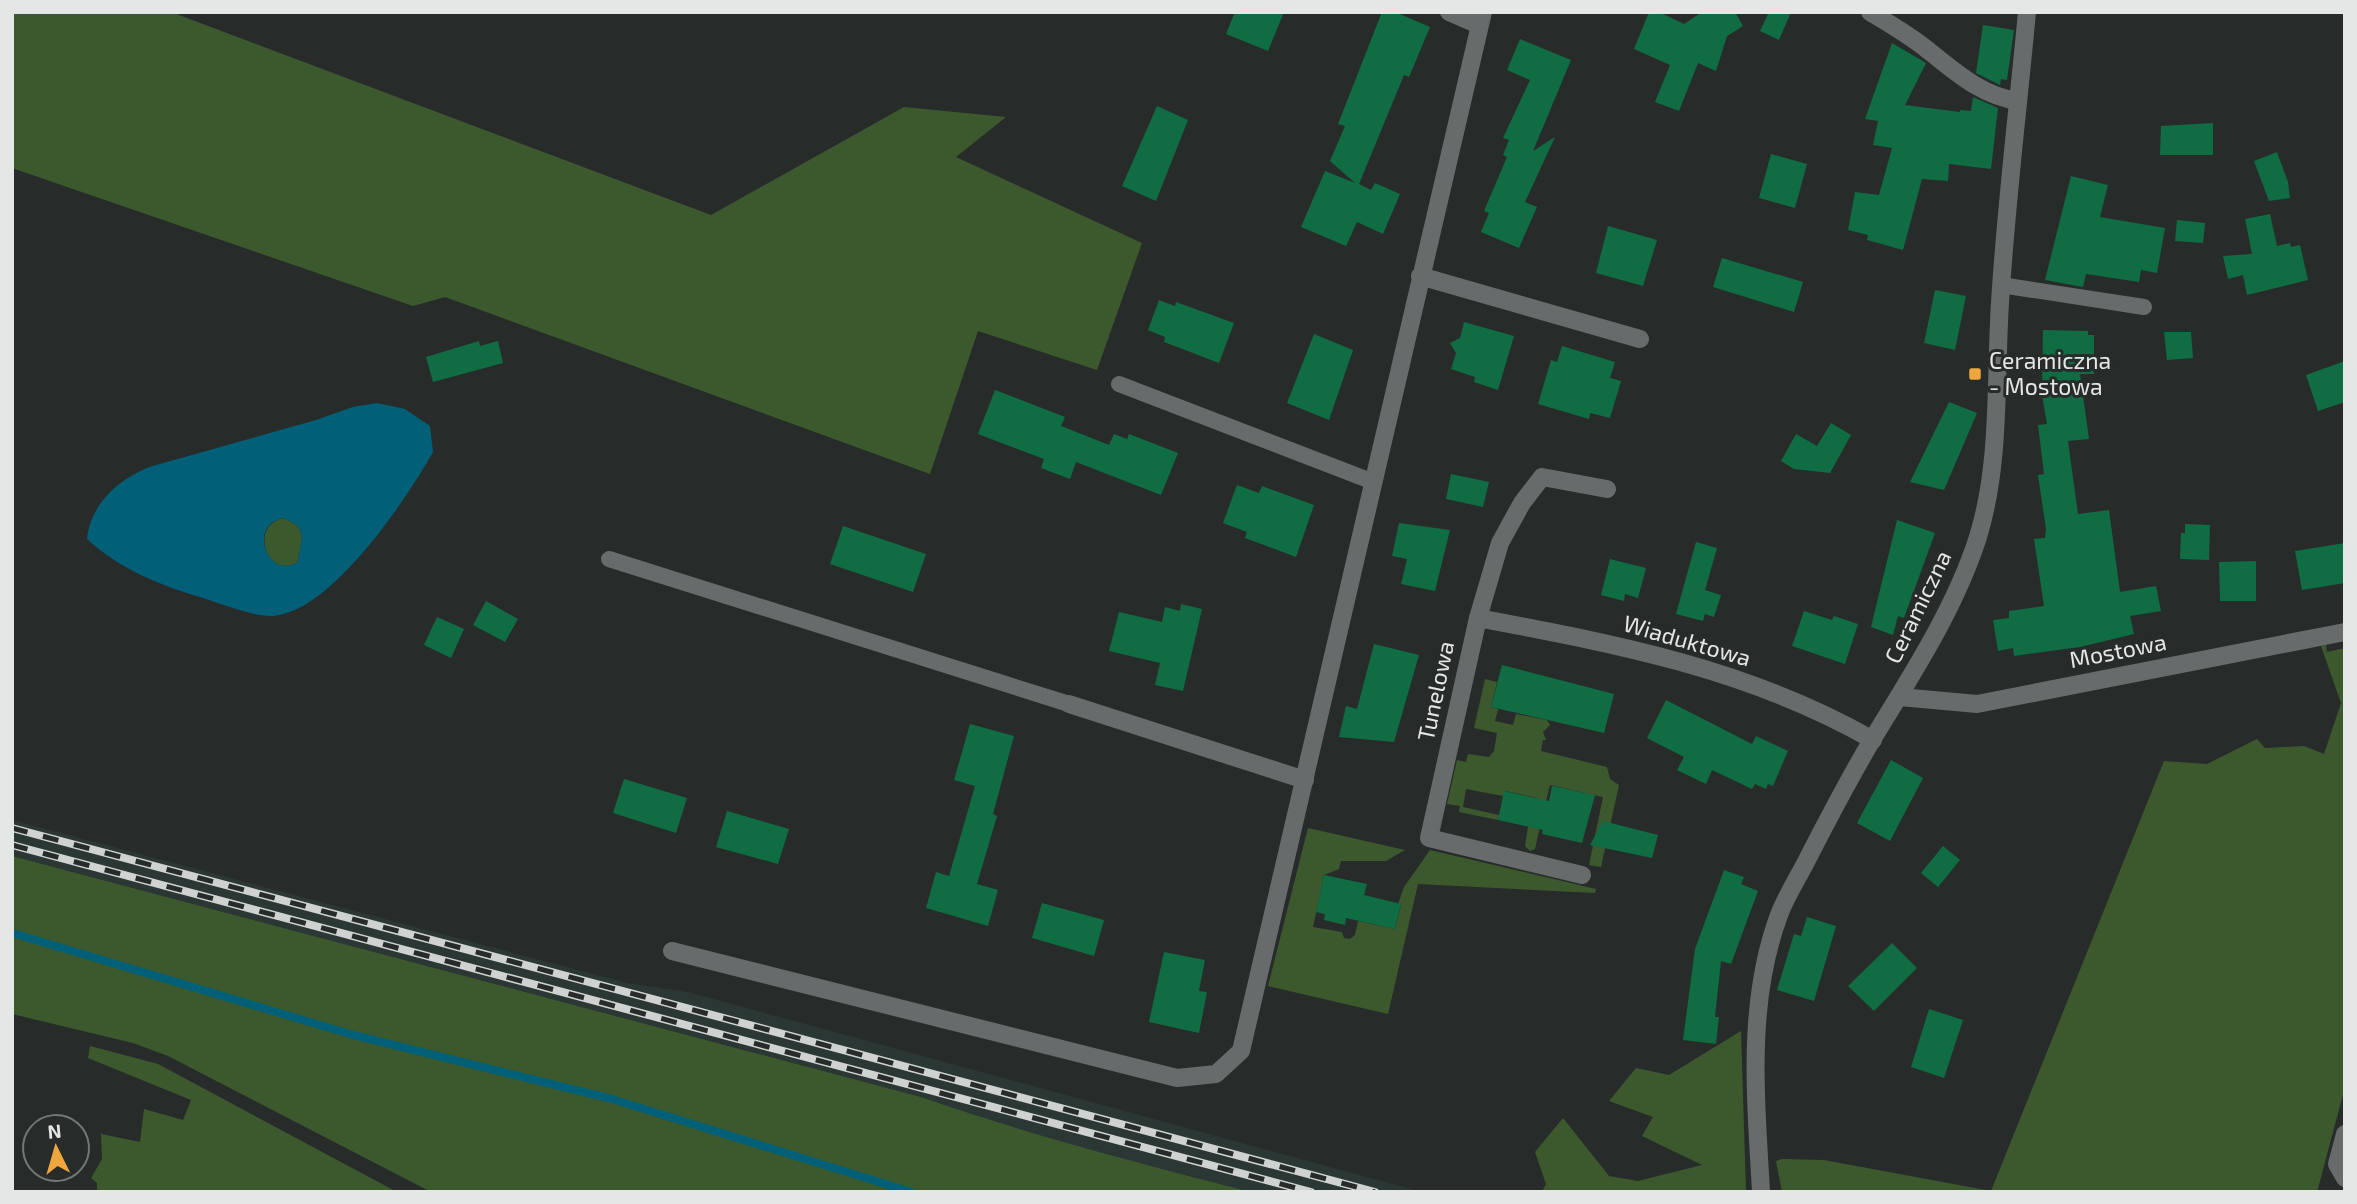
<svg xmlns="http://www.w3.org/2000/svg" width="2357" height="1204" font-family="'Exo 2',sans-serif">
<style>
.built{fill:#2a3734}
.green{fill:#3c592e}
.water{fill:#016077;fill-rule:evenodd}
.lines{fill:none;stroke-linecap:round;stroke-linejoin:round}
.stream{stroke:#016077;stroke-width:8}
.building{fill:#106c43}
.service{stroke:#686b6b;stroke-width:16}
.minor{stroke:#686b6b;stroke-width:18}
.tertiary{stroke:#686b6b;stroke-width:18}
.rail-casing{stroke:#cfd2d1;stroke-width:8}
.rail{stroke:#272c2b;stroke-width:5;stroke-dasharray:16;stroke-linecap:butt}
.poi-dot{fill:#efa73d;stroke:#272c2b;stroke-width:2.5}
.labels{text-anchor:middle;stroke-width:6;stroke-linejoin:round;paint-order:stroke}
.poi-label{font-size:23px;fill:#e4e7e6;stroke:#272c2b;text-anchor:start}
.street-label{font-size:23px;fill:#e4e7e6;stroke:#272c2b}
</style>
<rect width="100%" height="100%" fill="#272c2b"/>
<polygon class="built" points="12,820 627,983 688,992 1422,1192 1250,1192 1180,1176 993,1123 921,1097 12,856"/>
<g class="green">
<polygon points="12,12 171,12 711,215 904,107 1006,117 956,157 1142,243 1097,370 978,331 930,474 445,297 413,306 12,168"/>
<path d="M284 518 298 526 302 536 298 562C267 581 248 524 284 518Z"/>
<polygon points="2326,645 2327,652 2345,648 2345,1087 2317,1192 1782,1192 1776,1161 1782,1159 1824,1160 1991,1191 2164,761 2207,764 2257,739 2265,748 2304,746 2324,754 2341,703 2321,646"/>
<polygon points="1485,679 1497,682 1491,707 1498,709 1495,721 1513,725 1516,714 1547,720 1550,725 1543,732 1546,740 1543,740 1541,751 1607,767 1610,779 1619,785 1601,867 1589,865 1603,797 1550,785 1545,805 1537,798 1505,791 1503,796 1466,789 1463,807 1499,815 1498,820 1459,812 1460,806 1447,804 1457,760 1466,762 1468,754 1489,757 1494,751 1497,733 1474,728"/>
<polygon points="1544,808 1535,849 1530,851 1525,846 1528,827"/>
<polygon points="1308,828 1405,850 1386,861 1341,861 1339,869 1324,875 1313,927 1342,932 1344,938 1350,939 1355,935 1358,921 1395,929 1401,905 1398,904 1404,887 1430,850 1596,889 1595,893 1418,884 1388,1014 1268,986"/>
<path d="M12 856 921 1097C1029 1135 1139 1163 1250 1192H431L168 1056 133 1043 12 1014Z"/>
<polygon points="1741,1031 1746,1192 1542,1192 1546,1184 1535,1152 1563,1118 1609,1176 1638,1181 1702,1165 1642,1136 1653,1117 1609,1101 1636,1068 1669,1075"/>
<polygon points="90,1046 158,1064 397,1192 97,1192 97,1183 91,1178 102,1159 101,1134 140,1142 144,1109 183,1120 191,1100 88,1058"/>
</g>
<path class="water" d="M377 403 405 409 430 426 433 452C406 500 331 612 273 616 254 617 219 603 200 597 159 585 118 568 87 539 91 503 118 480 149 467L316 420 353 407ZM284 518 298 526 302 536 298 562C267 581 247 523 284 518Z"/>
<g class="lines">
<polyline class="stream" points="12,933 353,1035 612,1099 911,1192"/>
</g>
<g class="building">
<polygon points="1235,12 1284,12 1268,51 1226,34"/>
<polygon points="1382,12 1395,12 1430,27 1409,77 1404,75 1359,184 1371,190 1375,183 1400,194 1383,234 1357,222 1346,246 1301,227 1325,171 1355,183 1330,161 1345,126 1338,124"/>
<polygon points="1649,12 1659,12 1684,24 1702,12 1735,12 1743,26 1727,36 1716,71 1698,63 1679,111 1655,102 1670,65 1634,49"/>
<polygon points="1769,12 1791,12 1779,40 1760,31"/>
<polygon points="1983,25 2014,30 2007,80 2001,79 2000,85 1976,73"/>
<polygon points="1520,39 1571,60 1533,151 1555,137 1525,202 1537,207 1519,248 1481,232 1489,213 1484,211 1507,157 1503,155 1509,140 1503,138 1530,80 1507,70"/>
<polygon points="1892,43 1926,63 1905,105 1960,112 1960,110 1971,111 1973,97 1998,108 1991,169 1949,164 1948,181 1922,179 1903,250 1867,240 1868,235 1848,230 1855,192 1879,195 1892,148 1873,145 1878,121 1865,119"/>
<polygon points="1157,106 1188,120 1156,201 1122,186"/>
<polygon points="2213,123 2213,155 2160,155 2161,126"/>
<polygon points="2277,152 2288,182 2290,198 2269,201 2254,161"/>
<polygon points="1771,154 1807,164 1795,208 1759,198"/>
<polygon points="2071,176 2108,185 2100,217 2165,228 2157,273 2141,270 2139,282 2086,274 2083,287 2045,280"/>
<polygon points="2270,214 2277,246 2290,243 2291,247 2300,245 2308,280 2247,295 2243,275 2228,279 2223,256 2252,254 2245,219"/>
<polygon points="2177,220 2205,223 2203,243 2175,241"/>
<polygon points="1608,226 1657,240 1643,286 1596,273"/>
<polygon points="1722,258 1803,282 1794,312 1713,287"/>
<polygon points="1935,290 1966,296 1955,350 1924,343"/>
<polygon points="1159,300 1175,306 1176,302 1234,323 1219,363 1164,342 1165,337 1148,330"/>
<polygon points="1464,322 1514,336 1498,390 1474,382 1475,377 1451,369 1456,353 1450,343 1460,338"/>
<polygon points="2043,330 2088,331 2088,335 2094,335 2094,374 2080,374 2089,439 2068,441 2078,514 2109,510 2120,592 2156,586 2161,611 2130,616 2134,634 2080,647 2014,656 2013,648 1998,651 1993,620 2009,618 2009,611 2044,606 2034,539 2045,538 2046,529 2038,475 2044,474 2038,425 2047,424 2042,395"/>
<polygon points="2164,332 2191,332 2193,358 2167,360"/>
<polygon points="1314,334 1353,350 1329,420 1287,403"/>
<polygon points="479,341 480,346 498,341 503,363 433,382 426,357"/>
<polygon points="1562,346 1615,362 1610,378 1621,381 1610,418 1590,413 1589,419 1538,404 1551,360 1557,362"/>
<polygon points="2345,361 2345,402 2318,411 2306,375"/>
<polygon points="995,390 1065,417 1061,426 1109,445 1114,434 1127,439 1129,434 1178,453 1161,495 1076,462 1070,479 1041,468 1044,459 978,434"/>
<polygon points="1949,402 1977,413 1944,490 1910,482"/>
<polygon points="1831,423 1851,435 1830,473 1794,469 1781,461 1796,434 1817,446"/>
<polygon points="1451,474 1489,482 1483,507 1446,499"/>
<polygon points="1237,485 1259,493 1262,486 1314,505 1296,557 1245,538 1247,532 1223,523"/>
<polygon points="1897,520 1935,533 1904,618 1898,616 1893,635 1871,627"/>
<polygon points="1399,523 1450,530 1435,591 1401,584 1407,559 1392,556"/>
<polygon points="2185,524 2210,525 2209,560 2180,559 2181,533 2185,533"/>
<polygon points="843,526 926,554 913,592 830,564"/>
<polygon points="1696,542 1717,548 1705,590 1721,595 1714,617 1705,614 1703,621 1676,614"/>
<polygon points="2345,543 2345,583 2302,590 2295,551"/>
<polygon points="1610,559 1646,568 1638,598 1625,594 1624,601 1601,595"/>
<polygon points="2256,561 2256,601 2220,601 2219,562"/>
<polygon points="486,601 518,619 505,642 473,625"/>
<polygon points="1181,604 1202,609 1183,691 1155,685 1160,663 1109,651 1119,612 1162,622 1165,607 1180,611"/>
<polygon points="1804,611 1832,620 1834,616 1858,624 1845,664 1792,646"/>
<polygon points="437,617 464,629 451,658 424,645"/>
<polygon points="1374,644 1419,655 1394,742 1339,737 1346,706 1357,709"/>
<polygon points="1502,665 1614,694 1604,733 1491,707"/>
<polygon points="1666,700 1752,744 1756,736 1788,751 1773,786 1768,784 1766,789 1755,784 1752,789 1712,770 1706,784 1677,770 1684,757 1647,738"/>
<polygon points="970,724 1014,736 993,814 997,816 977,884 998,890 988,926 926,908 936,872 949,876 975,786 954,780"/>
<polygon points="1891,760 1923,778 1890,841 1857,823"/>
<polygon points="624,779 687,798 676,833 613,813"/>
<polygon points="1552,786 1595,795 1582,843 1542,834 1543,830 1498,820 1504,791 1549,801"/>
<polygon points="727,811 789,829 778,864 716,847"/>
<polygon points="1603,821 1658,835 1652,858 1590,845"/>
<polygon points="1943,846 1960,860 1938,887 1921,873"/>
<polygon points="1724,870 1744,877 1741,884 1758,891 1731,964 1721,961 1715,1017 1719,1017 1716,1044 1683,1040 1695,949"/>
<polygon points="1324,875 1367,884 1364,895 1401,904 1395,929 1346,918 1345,925 1324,920 1325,914 1316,912"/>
<polygon points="1042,903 1104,920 1094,956 1032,938"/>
<polygon points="1807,917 1836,926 1814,1001 1777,990 1794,934 1801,936"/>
<polygon points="1892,943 1917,968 1874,1011 1848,986"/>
<polygon points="1164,952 1205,960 1199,991 1207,992 1199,1033 1149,1022"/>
<polygon points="1929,1009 1963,1020 1944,1078 1911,1067"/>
</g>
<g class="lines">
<g class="service">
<polyline points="2001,285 2144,307"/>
<polyline points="1119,384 1371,481"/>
<polyline points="609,559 1069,704"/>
</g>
<g class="minor">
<polyline points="1449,12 1479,25"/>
<path d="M1870 12C1890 24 1911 36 1929 51 1957 73 1982 96 2018 101"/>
<polyline points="1420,276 1640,339"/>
<path d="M1478 618C1616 644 1749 669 1873 740"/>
<polyline points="1069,704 1305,780"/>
<polyline points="1582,875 1429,838 1478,618 1500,543 1522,503 1542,477 1607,489"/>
<polyline points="672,951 1177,1078 1216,1074 1241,1051 1483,12"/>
<polyline points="2345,1134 2337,1164 2345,1178"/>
</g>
<g class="tertiary">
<polyline points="1900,697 1977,704 2345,632"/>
<path d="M1761 1192C1756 1099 1746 1004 1779 915 1786 896 1798 878 1807 860 1828 819 1849 779 1872 740 1911 676 1955 609 1978 537 2001 462 1995 380 2000 303 2006 205 2018 109 2027 12"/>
</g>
<g class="rail-casing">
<g id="rail">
<polyline points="12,828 1375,1192"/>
<polyline points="12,845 1311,1192"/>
</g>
</g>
<use href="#rail" class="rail"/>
</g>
<rect class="poi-dot" x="1968" y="367" width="14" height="14" rx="3.5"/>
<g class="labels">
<g class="poi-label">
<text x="1989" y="369">Ceramiczna<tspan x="1989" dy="26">- Mostowa</tspan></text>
</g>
<g class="street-label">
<text transform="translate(1918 607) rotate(-64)" y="8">Ceramiczna</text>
<text transform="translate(1687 641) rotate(16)" y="8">Wiaduktowa</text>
<text transform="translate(2118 651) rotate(-11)" y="8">Mostowa</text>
<text transform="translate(1436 691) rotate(-78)" y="8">Tunelowa</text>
</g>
</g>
<rect width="2357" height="1204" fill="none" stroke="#e4e7e6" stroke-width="28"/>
<g transform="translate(56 1148) rotate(355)"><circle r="33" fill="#272c2b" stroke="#737776" stroke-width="2"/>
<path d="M0-5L12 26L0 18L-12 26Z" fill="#efa73d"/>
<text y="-10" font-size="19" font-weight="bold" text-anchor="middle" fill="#e4e7e6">N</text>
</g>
</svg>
